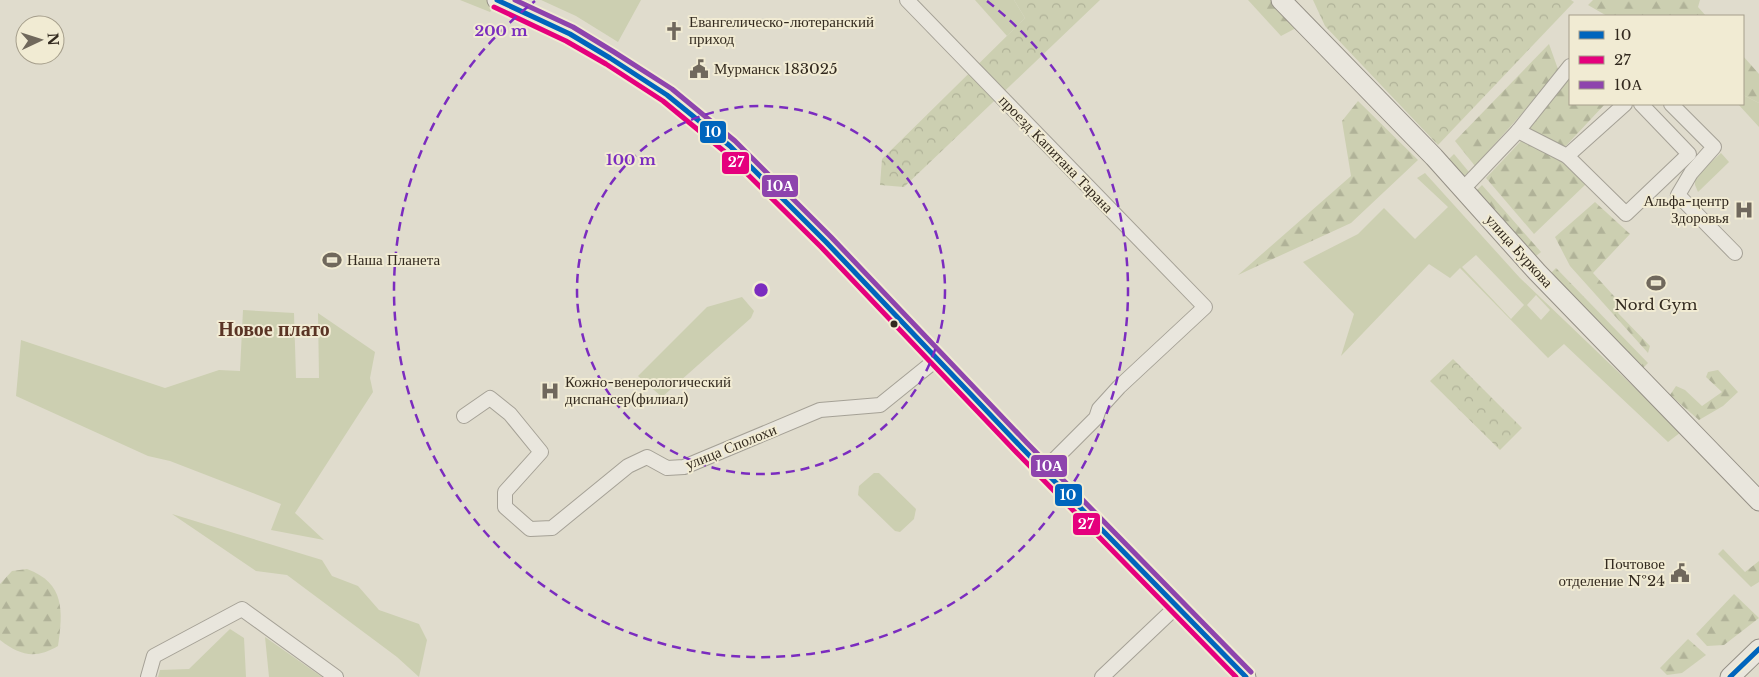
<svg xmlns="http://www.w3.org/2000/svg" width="1759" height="677" font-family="'Libre Baskerville',serif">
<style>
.green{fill:#cccfb1;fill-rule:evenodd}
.forest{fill:url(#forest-firs)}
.park{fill:url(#park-crowns)}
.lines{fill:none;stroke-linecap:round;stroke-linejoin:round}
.street-casing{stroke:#a5a196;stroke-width:16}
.secondary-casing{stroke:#959086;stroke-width:21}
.street{stroke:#e9e6dd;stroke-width:14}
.secondary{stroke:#e9e6dd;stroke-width:19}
.bus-1-casing{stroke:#f1ebd3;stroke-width:9}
.bus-2-casing{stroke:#f1ebd3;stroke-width:9}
.bus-3-casing{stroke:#f1ebd3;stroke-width:9}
.bus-1{stroke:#0065bd;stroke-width:5}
.bus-2{stroke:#e5007d;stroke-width:5}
.bus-3{stroke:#8e44ad;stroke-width:5}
.ring{fill:none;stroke:#7b2cbf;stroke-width:2.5;stroke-dasharray:9 6}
.bus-dot{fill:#332a1f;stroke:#f1ebd3;stroke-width:2}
.labels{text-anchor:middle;stroke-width:4;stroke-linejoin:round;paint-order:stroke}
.poi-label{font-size:15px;fill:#332a1f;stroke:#f1ebd3;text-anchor:start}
.street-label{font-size:15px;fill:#332a1f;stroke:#f1ebd3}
.district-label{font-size:20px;font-weight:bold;fill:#5a3424;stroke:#f1ebd3}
.centre{fill:#7b2cbf;stroke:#f1ebd3;stroke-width:2.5}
.ring-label{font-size:15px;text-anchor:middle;font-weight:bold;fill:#7b2cbf;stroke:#f1ebd3;stroke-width:4;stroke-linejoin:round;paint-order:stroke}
.line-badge{stroke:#f1ebd3;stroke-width:2}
.badge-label{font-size:14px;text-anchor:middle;font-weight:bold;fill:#fff}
</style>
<defs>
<pattern id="forest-firs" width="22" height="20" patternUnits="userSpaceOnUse" patternTransform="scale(1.25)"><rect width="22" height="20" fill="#cccfb1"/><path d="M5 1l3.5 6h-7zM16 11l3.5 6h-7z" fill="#b0b298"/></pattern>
<pattern id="park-crowns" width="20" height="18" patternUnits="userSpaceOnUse" patternTransform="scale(1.25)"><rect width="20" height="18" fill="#cccfb1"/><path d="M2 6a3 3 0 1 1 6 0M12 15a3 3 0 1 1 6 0" fill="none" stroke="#b0b298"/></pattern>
</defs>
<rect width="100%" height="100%" fill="#e0dccd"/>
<g class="green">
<polygon points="460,0 490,0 498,3 490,12"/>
<polygon points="541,0 641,0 618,42 576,16"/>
<polygon points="975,0 1014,0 1025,18 1007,36"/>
<polygon points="1743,95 1759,103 1759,127 1738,104 1743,104"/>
<polygon points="1721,153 1729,162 1698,192 1695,185 1695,177"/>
<path d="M1425 173 1520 278 1681 432 1668 442 1564 344 1548 358 1460 268 1450 278 1429 264 1341 356 1354 314 1303 262 1358 234 1384 208 1415 239 1448 207 1417 178ZM1476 255 1524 305 1511 319 1462 267ZM1536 295 1550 310 1541 320 1527 305Z"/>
<polygon points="742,297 754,311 751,318 662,397 638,376 707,307"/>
<polygon points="243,310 294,313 296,378 319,378 318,313 375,352 370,378 373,392 295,513 324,540 271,530 281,504 170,461 148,456 16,396 21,340 165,388 219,370 240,371"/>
<polygon points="874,473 879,473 916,509 914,519 900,532 895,531 858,495 859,486"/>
<polygon points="172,514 322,560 332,576 358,586 379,610 419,624 427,640 419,677 397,657 287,575 256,571"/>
<polygon points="230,629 244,638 246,677 158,677 160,670 189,669"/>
<polygon points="265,637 322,677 269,677"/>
</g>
<g class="forest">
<polygon points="1248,0 1272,0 1298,27 1281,36"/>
<polygon points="1593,0 1700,0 1698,7 1706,16 1607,16 1588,5"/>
<polygon points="1549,44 1559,72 1475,166 1455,141"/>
<polygon points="1743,56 1759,74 1759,103 1743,95"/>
<polygon points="1570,77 1570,104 1605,104 1562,150 1528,129"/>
<polygon points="1358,101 1418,160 1351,223 1238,275 1351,176 1342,121"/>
<polygon points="1521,141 1553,152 1586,184 1534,234 1486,178"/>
<polygon points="1454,154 1469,172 1464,176 1449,159"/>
<polygon points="1482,185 1541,252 1536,256 1477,190"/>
<polygon points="1595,202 1630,234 1593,273 1622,305 1618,313 1650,346 1648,353 1570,266 1555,237"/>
<polygon points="1556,268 1648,363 1643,368 1551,273"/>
<polygon points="1718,370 1738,392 1723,406 1699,420 1670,395 1676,386 1685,390 1702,406 1722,392 1706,377 1708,372"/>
<polygon points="1723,549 1745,572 1759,561 1759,582 1751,587 1718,554"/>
<path d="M27 569C65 583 63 611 58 646 36 659 20 656 0 640V584L12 571Z"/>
<polygon points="1734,594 1759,618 1724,645 1707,646 1696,634"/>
<polygon points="1688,639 1706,655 1682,673 1667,675 1660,668"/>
</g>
<g class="park">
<polygon points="1014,0 1100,0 904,187 880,185 882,159 1025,18"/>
<polygon points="1313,0 1571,0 1574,2 1438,145 1325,26"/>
<polygon points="1453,359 1522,428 1500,450 1430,381"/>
</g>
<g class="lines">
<g class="street-casing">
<g id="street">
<polyline points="907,0 1205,307 1119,387 1099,409 1096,418 1044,470"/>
<polyline points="1671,104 1714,147 1691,173 1678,195 1735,253"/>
<polyline points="1518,131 1567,156 1626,214 1689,154 1641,104"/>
<polyline points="1567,156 1625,104"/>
<polyline points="1463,189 1518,131 1570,66"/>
<polyline points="464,416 490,398 510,414 541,452 505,492 505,507 530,529 552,528 628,466 647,457 667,468 684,467 820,410 880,405 937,359"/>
<polyline points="148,677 154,656 242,609 336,677"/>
<polyline points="1102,677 1177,606"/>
</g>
</g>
<g class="secondary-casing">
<g id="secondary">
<polyline points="497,0 570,34 610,58 667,95 730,146 826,242 1022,448 1246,677"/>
<polyline points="1281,0 1434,157 1537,272 1759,501"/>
<polyline points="1730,677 1759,649"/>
</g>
</g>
<use href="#street" class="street"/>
<use href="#secondary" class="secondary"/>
<g class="bus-1-casing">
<g id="bus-1">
<polyline points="497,0 570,34 610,58 667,95 730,146 826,242 1022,448 1246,677"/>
<polyline points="1730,677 1759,649"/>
</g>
</g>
<g class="bus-2-casing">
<polyline id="bus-2" points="494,7 566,41 606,64 663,101 725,152 821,247 1017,453 1236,677"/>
</g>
<g class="bus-3-casing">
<polyline id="bus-3" points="515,0 573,27 614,52 672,89 735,141 831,237 1027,443 1251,672"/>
</g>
<use href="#bus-1" class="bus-1"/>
<use href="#bus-2" class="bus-2"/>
<use href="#bus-3" class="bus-3"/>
</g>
<g class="ring">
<circle cx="761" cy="290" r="184"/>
<path d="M987 1A367 367 0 1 1 535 1"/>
</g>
<defs>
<g id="church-bare" transform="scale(1.5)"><path d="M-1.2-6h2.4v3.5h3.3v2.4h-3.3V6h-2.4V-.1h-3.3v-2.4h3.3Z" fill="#70685c" stroke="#f1ebd3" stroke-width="2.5" paint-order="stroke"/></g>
<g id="civic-bare" transform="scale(1.5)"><path d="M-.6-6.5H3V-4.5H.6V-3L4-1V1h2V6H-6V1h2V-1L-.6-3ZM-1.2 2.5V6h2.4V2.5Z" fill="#70685c" stroke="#f1ebd3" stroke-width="2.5" paint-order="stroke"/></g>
<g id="hospital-bare" transform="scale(1.5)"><path d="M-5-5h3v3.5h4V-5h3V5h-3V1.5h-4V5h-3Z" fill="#70685c" stroke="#f1ebd3" stroke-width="2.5" paint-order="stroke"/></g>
<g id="stadium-bare" transform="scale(1.5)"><path d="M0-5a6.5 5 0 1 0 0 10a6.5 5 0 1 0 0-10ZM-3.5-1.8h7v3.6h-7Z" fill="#70685c" stroke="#f1ebd3" stroke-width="2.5" paint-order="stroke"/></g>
</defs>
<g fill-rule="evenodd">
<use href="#church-bare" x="674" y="31"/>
<use href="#civic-bare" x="699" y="69"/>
<use href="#hospital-bare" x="1744" y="210"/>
<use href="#stadium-bare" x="332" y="260"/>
<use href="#stadium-bare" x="1656" y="283"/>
<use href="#hospital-bare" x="550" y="391"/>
<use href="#civic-bare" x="1680" y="573"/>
</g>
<circle class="bus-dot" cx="894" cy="324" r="4.5"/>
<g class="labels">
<g class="poi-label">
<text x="689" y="27">Евангелическо-лютеранский<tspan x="689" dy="17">приход</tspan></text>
<text x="714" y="74">Мурманск 183025</text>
<text x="1729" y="206" text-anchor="end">Альфа-центр<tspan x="1729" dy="17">Здоровья</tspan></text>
<text x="347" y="265">Наша Планета</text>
<text x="1656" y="310" text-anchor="middle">Nord Gym</text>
<text x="565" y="387">Кожно-венерологический<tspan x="565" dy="17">диспансер(филиал)</tspan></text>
<text x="1665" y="569" text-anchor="end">Почтовое<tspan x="1665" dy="17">отделение №24</tspan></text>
</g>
<g class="street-label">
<text transform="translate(1056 154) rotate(46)" y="5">проезд Капитана Тарана</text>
<text transform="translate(1519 251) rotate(48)" y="5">улица Буркова</text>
<text transform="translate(731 447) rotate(-22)" y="5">улица Сполохи</text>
</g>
<g class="district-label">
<text x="274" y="336">Новое плато</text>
</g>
</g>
<circle cx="761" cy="290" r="8" class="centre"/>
<g class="ring-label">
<text x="501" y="36">200 m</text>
<text x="631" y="165">100 m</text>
</g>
<g class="line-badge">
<rect x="699" y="120" width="28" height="24" rx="5" fill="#0065bd"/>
<rect x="721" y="151" width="29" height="24" rx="5" fill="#e5007d"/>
<rect x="761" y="174" width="38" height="24" rx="5" fill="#8e44ad"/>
<rect x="1030" y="454" width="38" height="24" rx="5" fill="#8e44ad"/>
<rect x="1054" y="483" width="29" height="24" rx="5" fill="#0065bd"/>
<rect x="1072" y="512" width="29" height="24" rx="5" fill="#e5007d"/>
</g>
<g class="badge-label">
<text x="713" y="137">10</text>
<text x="736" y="167">27</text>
<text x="780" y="191">10А</text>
<text x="1049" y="471">10А</text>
<text x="1068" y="500">10</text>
<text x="1086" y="529">27</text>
</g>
<rect x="1569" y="15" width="175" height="90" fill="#f1ebd3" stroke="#a59e8b"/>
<rect x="1579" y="31" width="25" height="8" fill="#0065bd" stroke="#a59e8b"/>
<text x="1614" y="40" font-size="15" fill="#332a1f">10</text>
<rect x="1579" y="56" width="25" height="8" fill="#e5007d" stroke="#a59e8b"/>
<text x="1614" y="65" font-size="15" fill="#332a1f">27</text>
<rect x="1579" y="81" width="25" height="8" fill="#8e44ad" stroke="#a59e8b"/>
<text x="1614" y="90" font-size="15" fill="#332a1f">10А</text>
<g transform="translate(40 40) rotate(86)"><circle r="24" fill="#f1ebd3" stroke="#a59e8b"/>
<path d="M0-4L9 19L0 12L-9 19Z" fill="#70685c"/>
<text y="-8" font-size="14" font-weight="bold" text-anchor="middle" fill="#332a1f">N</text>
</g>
</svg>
